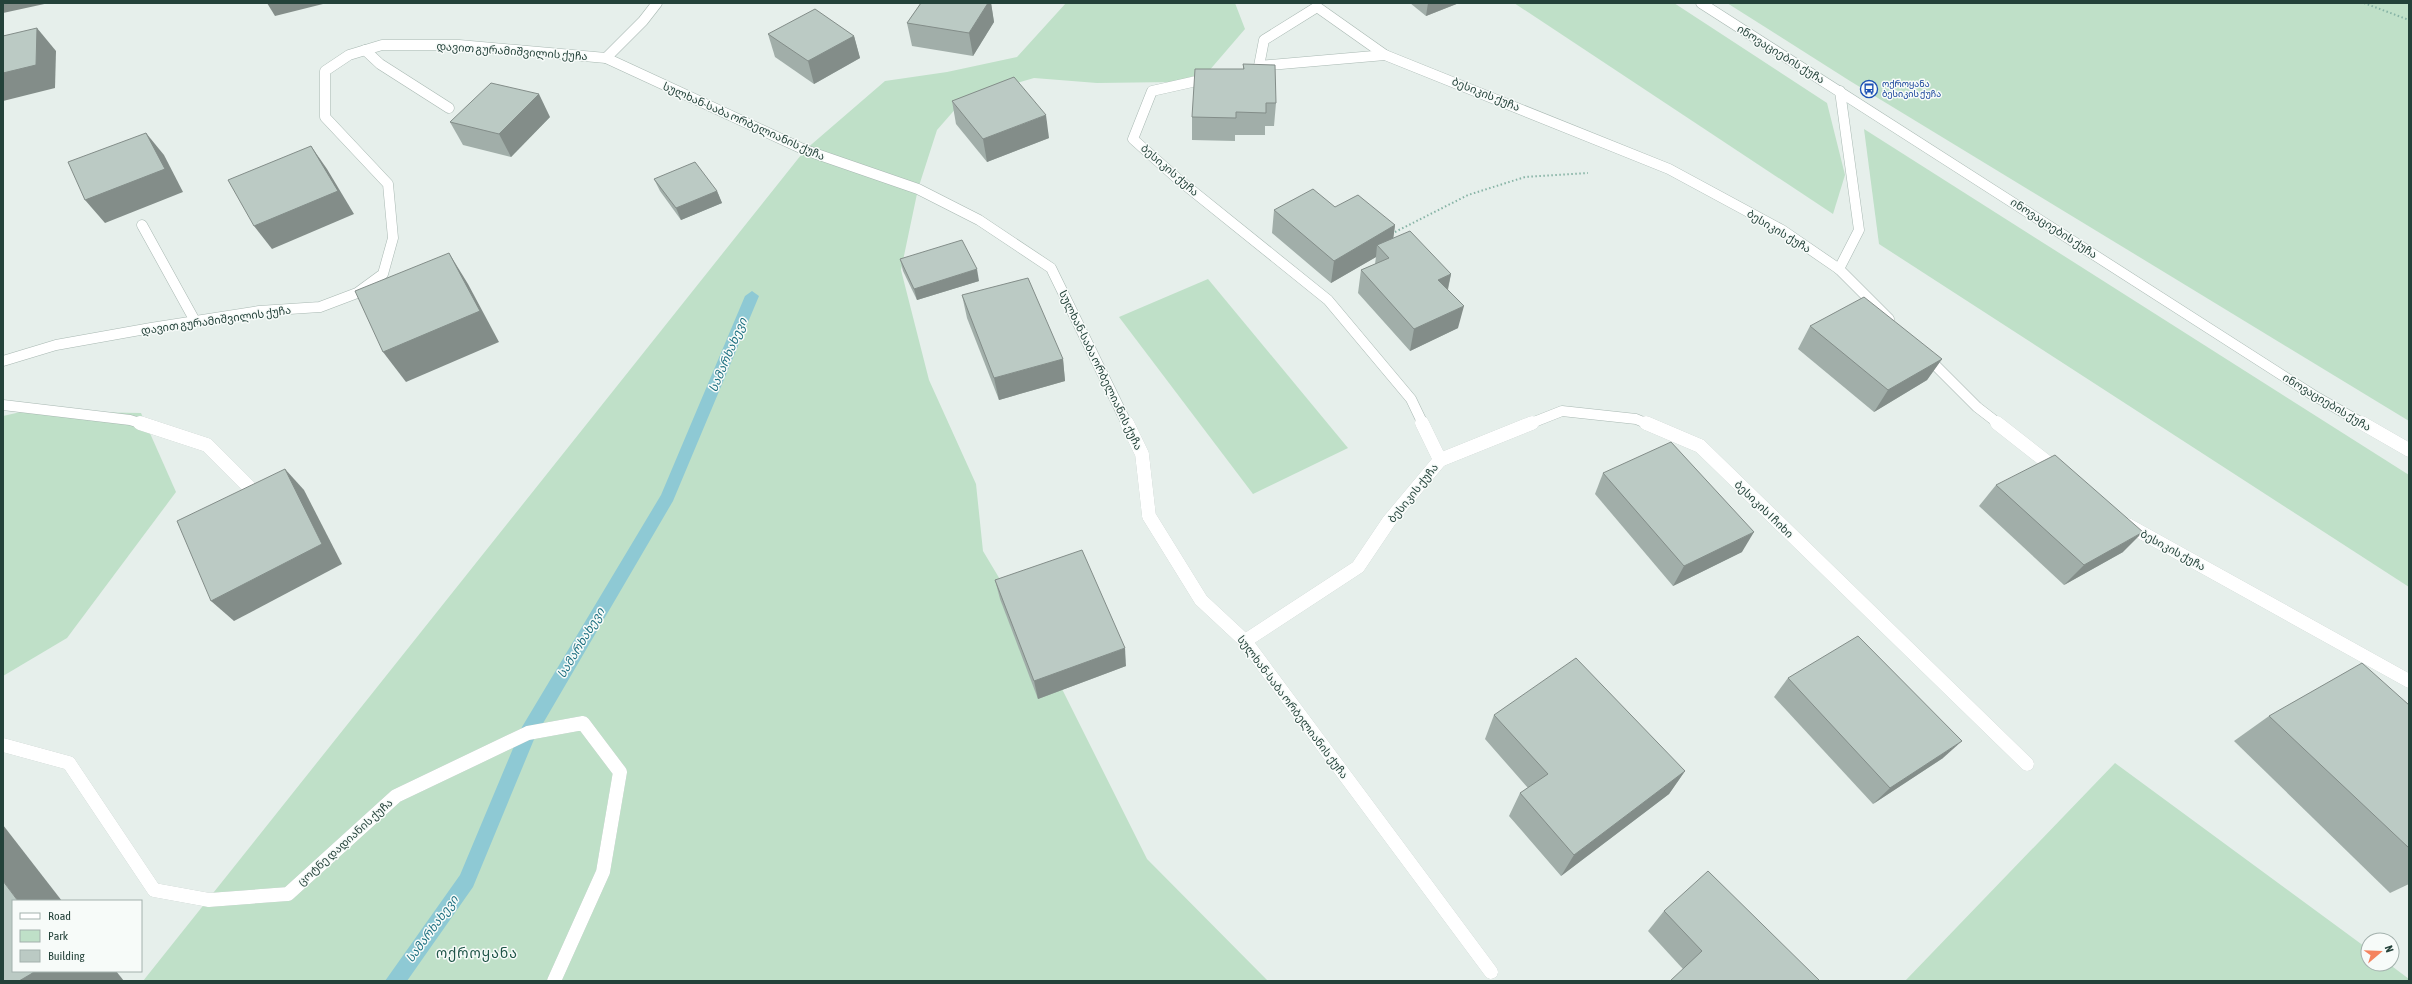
<svg xmlns="http://www.w3.org/2000/svg" width="2412" height="984" font-family="'Asap Condensed','Noto Sans Georgian',sans-serif">
<style>
.green{fill:#bfe0c8}
.lines{fill:none;stroke-linecap:round;stroke-linejoin:round}
.stream{fill:#8ec9d4;fill-rule:evenodd}
.service-far1-casing{stroke:#a8b8b2;stroke-width:11}
.service-casing{stroke:#a8b8b2;stroke-width:14}
.minor-far1-casing{stroke:#a8b8b2;stroke-width:11}
.minor-casing{stroke:#a8b8b2;stroke-width:14}
.tertiary-far1-casing{stroke:#a8b8b2;stroke-width:11}
.tertiary-casing{stroke:#a8b8b2;stroke-width:14}
.path{stroke:#86b3a5;stroke-width:2;stroke-dasharray:1.5 2.5;stroke-linecap:butt}
.service-far1{stroke:#fff;stroke-width:10}
.service{stroke:#fff;stroke-width:14}
.minor-far1{stroke:#fff;stroke-width:10}
.minor{stroke:#fff;stroke-width:14}
.tertiary-far1{stroke:#fff;stroke-width:10}
.tertiary{stroke:#fff;stroke-width:14}
.wall{fill:#a1aea9}
.shaded-wall{fill:#838d89}
.building{fill:#bbcac4;stroke:#838d89}
.labels{text-anchor:middle;stroke-width:3;stroke-linejoin:round;paint-order:stroke}
.far-transit-label{font-size:9px;fill:#164399;stroke:#f7fbf9;text-anchor:start}
.street-label{font-size:11px;fill:#24423a;stroke:#f7fbf9}
.water-label{font-size:12px;font-style:italic;fill:#1c6f80;stroke:#f7fbf9}
.near-neighbourhood-label{font-size:14px;letter-spacing:1px;fill:#1f5548;stroke:#f7fbf9}
</style>
<rect width="100%" height="100%" fill="#e6efeb"/>
<g class="green">
<polygon points="1066,3 1235,3 1245,29 1208,72 1173,82 1097,83 1034,78 965,98 937,130 918,189 901,270 929,380 976,484 983,551 1044,653 1147,859 1268,981 143,981 805,150 885,81 947,72 1017,57"/>
<polygon points="1514,3 1674,3 1827,103 1845,175 1833,214"/>
<polygon points="1727,3 2409,3 2409,421 1850,81"/>
<polygon points="1864,129 2409,475 2409,587 1879,244"/>
<polygon points="1208,279 1348,448 1253,494 1119,317"/>
<polygon points="25,411 141,413 176,492 67,638 3,676 3,416"/>
<polygon points="2115,763 2368,949 2368,964 2389,964 2409,979 2409,981 1905,981"/>
</g>
<g class="lines">
<polygon class="stream" points="752,291 759,296 673,501 535,737 473,887 407,981 385,981 460,875 522,727 661,495 745,296"/>
<g class="service-far1-casing">
<g id="service-far1">
<polyline points="365,50 380,64 449,108"/>
<polyline points="1259,66 1264,40 1317,7 1385,55"/>
<polyline points="142,225 195,321"/>
<polyline points="3,405 130,420 143,424"/>
<polyline points="1529,424 1562,411 1636,419 1648,424"/>
</g>
</g>
<g class="service-casing">
<g id="service">
<polyline points="140,423 207,445 259,497"/>
<polyline points="1646,423 1700,446 2027,764"/>
<polyline points="1440,460 1532,423"/>
<polyline points="1245,641 1491,972"/>
</g>
</g>
<g class="minor-far1-casing">
<g id="minor-far1">
<polyline points="606,58 643,21 657,3"/>
<polyline points="1259,66 1385,55 1669,169 1782,230 1839,269 1859,230 1840,91"/>
<polyline points="1210,78 1152,91 1133,139 1179,180 1328,300 1411,399 1423,424"/>
<polyline points="1839,269 1889,319"/>
<polyline points="1926,356 1977,407 1999,424"/>
<polyline points="3,361 56,345 151,328 259,311 320,307 357,293 383,274 393,238 388,184 325,117 325,71 349,55 382,45 459,45 606,58 805,150 918,189 979,220 1051,268 1127,424"/>
</g>
</g>
<g class="minor-casing">
<g id="minor">
<polyline points="1127,423 1142,454 1149,516 1201,600 1245,641 1358,567 1389,521 1440,460 1422,423"/>
<polyline points="1997,423 2057,470"/>
<polyline points="2128,525 2409,681"/>
<polyline points="3,745 69,763 154,890 209,900 288,894 396,796 528,733 583,723 620,772 603,872 554,981"/>
</g>
</g>
<g class="tertiary-far1-casing">
<polyline id="tertiary-far1" points="1701,3 2313,395 2364,424"/>
</g>
<g class="tertiary-casing">
<polyline id="tertiary" points="2362,423 2409,450"/>
</g>
<g class="path">
<polyline points="2364,3 2409,20"/>
<polyline points="1395,232 1468,195 1525,177 1588,173"/>
</g>
<use href="#service-far1" class="service-far1"/>
<use href="#service" class="service"/>
<use href="#minor-far1" class="minor-far1"/>
<use href="#minor" class="minor"/>
<use href="#tertiary-far1" class="tertiary-far1"/>
<use href="#tertiary" class="tertiary"/>
</g>
<g class="wall">
<polygon points="921,3 991,3 994,22 973,56 912,46 907,23"/>
<polygon points="1410,3 1459,3 1426,16"/>
<polygon points="768,34 854,36 860,58 814,84 775,57"/>
<polygon points="1243,64 1276,103 1274,126 1265,126 1265,135 1235,135 1235,141 1192,140 1192,117 1243,69"/>
<polygon points="952,101 1049,138 987,162 956,124"/>
<polygon points="550,117 511,157 463,145 450,122"/>
<polygon points="654,179 717,191 722,203 681,220 660,191"/>
<polygon points="1335,207 1395,225 1393,238 1451,274 1448,290 1458,328 1410,351 1358,293 1361,270 1375,264 1376,257 1331,283 1272,233 1274,210"/>
<polygon points="900,259 979,281 917,300 903,271"/>
<polygon points="962,295 1063,359 1065,381 999,400 967,318"/>
<polygon points="1810,326 1942,359 1927,380 1874,412 1798,349"/>
<polygon points="1603,473 1742,552 1673,586 1595,494"/>
<polygon points="1996,485 2123,552 2064,585 1979,506"/>
<polygon points="995,580 1126,666 1038,699 1000,599"/>
<polygon points="1788,678 1943,758 1873,804 1774,697"/>
<polygon points="2409,705 2409,884 2390,893 2234,741 2269,716"/>
<polygon points="1494,715 1685,771 1669,794 1561,876 1509,816 1520,793 1528,788 1485,739"/>
<polygon points="1664,911 1820,981 1683,969 1648,931"/>
</g>
<g class="shaded-wall">
<polygon points="3,3 49,3 3,13"/>
<polygon points="267,3 327,3 275,16"/>
<polygon points="988,3 991,3 994,22 973,56 969,33"/>
<polygon points="1428,3 1459,3 1426,16"/>
<polygon points="37,28 56,51 55,88 3,101 3,73"/>
<polygon points="854,36 860,58 814,84 808,61"/>
<polygon points="539,94 550,117 511,157 499,134"/>
<polygon points="1046,115 1049,138 987,162 983,139"/>
<polygon points="146,133 164,155 183,192 105,223 85,200"/>
<polygon points="311,146 327,169 354,214 272,249 254,226"/>
<polygon points="717,191 722,203 681,220 676,208"/>
<polygon points="1395,225 1392,248 1377,245 1376,257 1331,283 1334,261"/>
<polygon points="449,253 468,284 499,342 406,382 383,352"/>
<polygon points="977,269 979,281 917,300 914,289"/>
<polygon points="1451,274 1446,296 1438,280"/>
<polygon points="1464,306 1458,328 1410,351 1414,329"/>
<polygon points="1063,359 1065,381 999,400 994,378"/>
<polygon points="1942,359 1927,380 1874,412 1888,390"/>
<polygon points="285,469 304,490 342,564 234,621 211,601"/>
<polygon points="1754,532 1742,552 1673,586 1684,566"/>
<polygon points="2143,532 2123,552 2064,585 2084,565"/>
<polygon points="1125,648 1126,666 1038,699 1034,681"/>
<polygon points="1962,741 1943,758 1873,804 1890,788"/>
<polygon points="1685,771 1669,794 1561,876 1574,855"/>
<polygon points="3,825 62,901 18,901 3,881"/>
<polygon points="35,971 116,971 124,981 19,981"/>
</g>
<g class="building">
<polygon points="921,3 988,3 969,33 907,23"/>
<polygon points="815,9 854,36 808,61 768,34"/>
<polygon points="37,28 36,65 3,73 3,36"/>
<polygon points="1243,64 1275,65 1276,103 1266,103 1266,113 1236,112 1236,118 1192,117 1195,69 1244,69"/>
<polygon points="1014,77 1046,115 983,139 952,101"/>
<polygon points="491,83 539,94 499,134 450,122"/>
<polygon points="146,133 165,169 85,200 68,162"/>
<polygon points="311,146 338,191 254,226 228,180"/>
<polygon points="695,162 717,191 676,208 654,179"/>
<polygon points="1313,189 1335,207 1358,195 1395,225 1334,261 1274,210"/>
<polygon points="1410,231 1451,274 1438,280 1464,306 1414,329 1361,270 1389,258 1377,245"/>
<polygon points="962,240 977,269 914,289 900,259"/>
<polygon points="449,253 480,311 383,352 355,291"/>
<polygon points="1028,278 1063,359 994,378 962,295"/>
<polygon points="1864,297 1942,359 1888,390 1810,326"/>
<polygon points="1671,442 1754,532 1684,566 1603,473"/>
<polygon points="2055,455 2143,532 2084,565 1996,485"/>
<polygon points="285,469 322,544 211,601 177,521"/>
<polygon points="1082,550 1125,648 1034,681 995,580"/>
<polygon points="1858,636 1962,741 1890,788 1788,678"/>
<polygon points="1576,658 1685,771 1574,855 1520,793 1548,774 1494,715"/>
<polygon points="2362,663 2409,705 2409,848 2269,716"/>
<polygon points="1708,871 1820,981 1670,981 1702,951 1664,911"/>
<polygon points="3,881 18,901 13,901 13,971 35,971 31,974 19,981 3,981"/>
</g>
<defs>
<g id="bus-ring" transform="scale(0.9)"><circle r="9.5" fill="#f7fbf9" stroke="#1a4fb4" stroke-width="1.5"/><path d="M-5-6H5V4H4V6H2V4H-2V6H-4V4H-5ZM-3.5-4V0h7V-4ZM-3.5 1.2v1.5H-2V1.2ZM2 1.2v1.5H3.5V1.2Z" fill="#1a4fb4"/></g>
</defs>
<g fill-rule="evenodd">
<use href="#bus-ring" x="1869" y="89"/>
</g>
<g class="labels">
<g class="far-transit-label">
<text x="1882" y="87">ოქროყანა<tspan x="1882" dy="10">ბესიკის ქუჩა</tspan></text>
</g>
<g class="street-label">
<text transform="translate(512 51) rotate(4)" y="4">დავით გურამიშვილის ქუჩა</text>
<text transform="translate(1781 54) rotate(32)" y="4">ინოვაციების ქუჩა</text>
<text transform="translate(1486 94) rotate(22)" y="4">ბესიკის ქუჩა</text>
<text transform="translate(744 121) rotate(24)" y="4">სულხან-საბა ორბელიანის ქუჩა</text>
<text transform="translate(1170 170) rotate(41)" y="4">ბესიკის ქუჩა</text>
<text transform="translate(2054 228) rotate(33)" y="4">ინოვაციების ქუჩა</text>
<text transform="translate(1779 231) rotate(31)" y="4">ბესიკის ქუჩა</text>
<text transform="translate(216 320) rotate(-8)" y="4">დავით გურამიშვილის ქუჩა</text>
<text transform="translate(1101 370) rotate(64)" y="4">სულხან-საბა ორბელიანის ქუჩა</text>
<text transform="translate(2327 402) rotate(31)" y="4">ინოვაციების ქუჩა</text>
<text transform="translate(1413 493) rotate(-51)" y="4">ბესიკის ქუჩა</text>
<text transform="translate(1764 509) rotate(44)" y="4">ბესიკის I ჩიხი</text>
<text transform="translate(2173 550) rotate(29)" y="4">ბესიკის ქუჩა</text>
<text transform="translate(1293 707) rotate(53)" y="4">სულხან-საბა ორბელიანის ქუჩა</text>
<text transform="translate(345 842) rotate(-42)" y="4">ცოტნე დადიანის ქუჩა</text>
</g>
<g class="water-label">
<text transform="translate(728 355) rotate(-67)" y="4">სამარხახევი</text>
<text transform="translate(581 643) rotate(-59)" y="4">სამარხახევი</text>
<text transform="translate(432 929) rotate(-54)" y="4">სამარხახევი</text>
</g>
<g class="near-neighbourhood-label">
<text x="477" y="958">ოქროყანა</text>
</g>
</g>
<rect width="2412" height="984" fill="none" stroke="#24423a" stroke-width="8"/>
<rect x="12" y="900" width="130" height="72" fill="#f7fbf9" stroke="#a3b1ad"/>
<rect x="20" y="913" width="20" height="6" fill="#ffffff" stroke="#a3b1ad"/>
<text x="48" y="920" font-size="12" fill="#24423a">Road</text>
<rect x="20" y="930" width="20" height="12" fill="#bfe0c8" stroke="#a3b1ad"/>
<text x="48" y="940" font-size="12" fill="#24423a">Park</text>
<rect x="20" y="950" width="20" height="12" fill="#bbcac4" stroke="#a3b1ad"/>
<text x="48" y="960" font-size="12" fill="#24423a">Building</text>
<g transform="translate(2380 952) rotate(71)"><circle r="19" fill="#f7fbf9" stroke="#a3b1ad"/>
<path d="M0-3L7 15L0 10L-7 15Z" fill="#f4845f"/>
<text y="-6" font-size="11" font-weight="bold" text-anchor="middle" fill="#24423a">N</text>
</g>
</svg>
